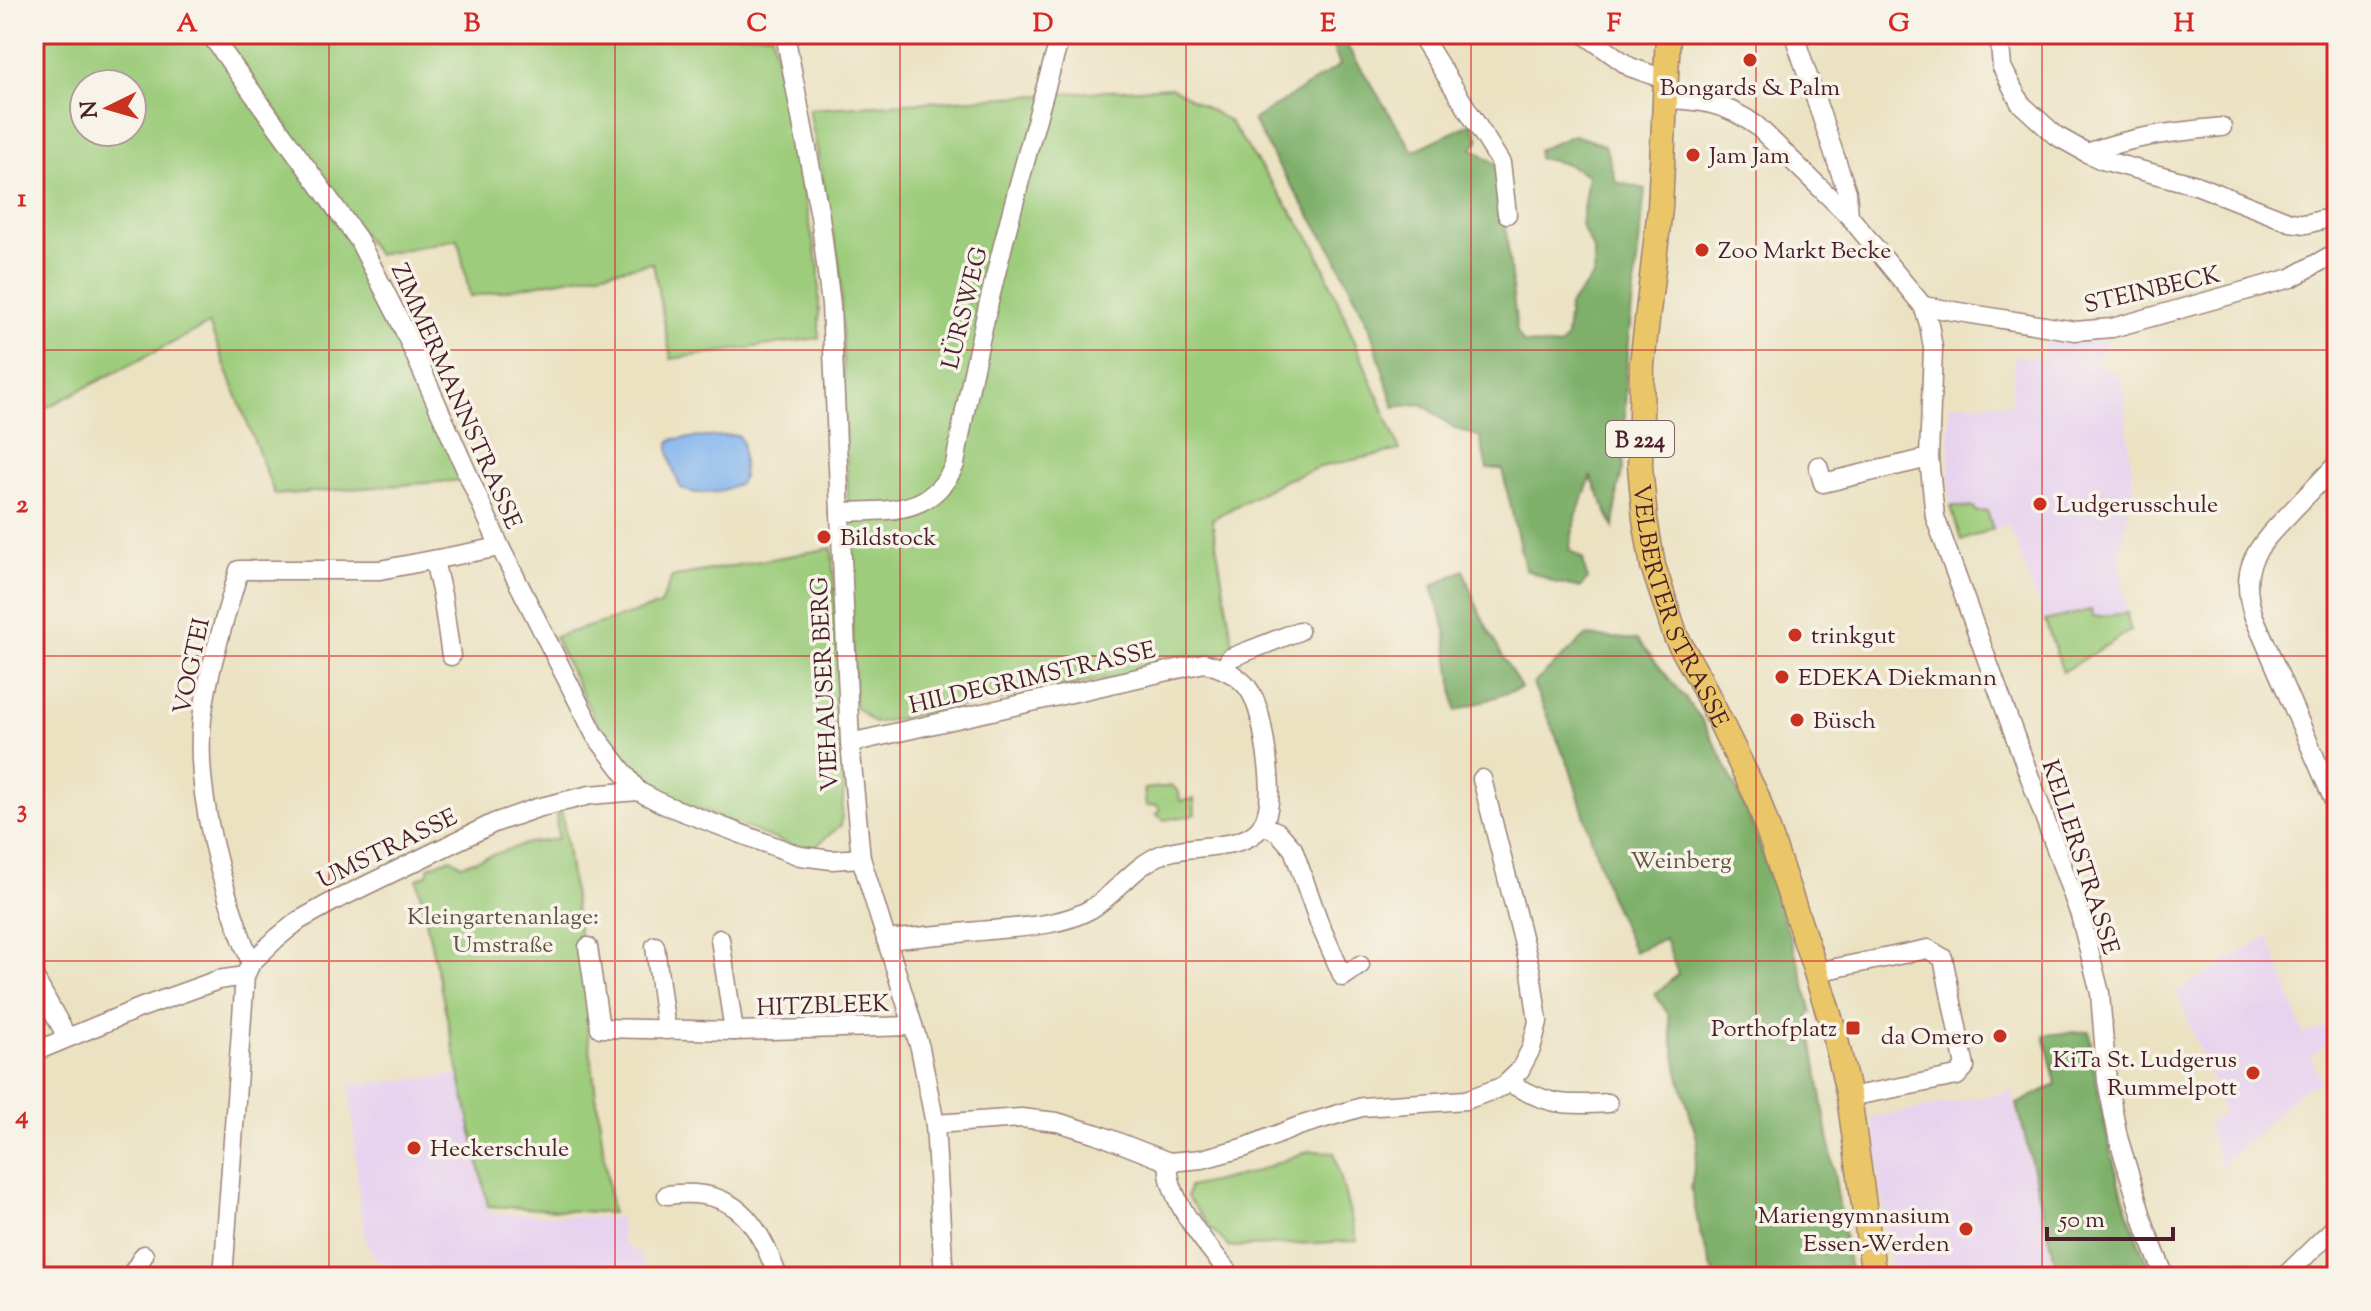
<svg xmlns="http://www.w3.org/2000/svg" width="2371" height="1311" font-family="'Sorts Mill Goudy',serif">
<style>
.built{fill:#e7d2ef}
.green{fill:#9dcc7b;stroke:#747653;stroke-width:2;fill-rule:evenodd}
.forest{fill:#7eb06b;stroke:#64684b;stroke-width:2}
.water{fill:#81b4ee;stroke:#666a8c;stroke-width:2}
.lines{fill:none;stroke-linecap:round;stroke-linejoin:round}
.minor-casing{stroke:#9a8076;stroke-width:21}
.major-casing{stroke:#9a8076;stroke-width:27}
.minor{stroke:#fff;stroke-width:18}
.major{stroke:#ebc669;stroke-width:24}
.grid{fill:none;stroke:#d62828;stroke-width:2;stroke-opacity:0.55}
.poi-dot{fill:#c8321e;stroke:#f7f3e8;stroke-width:3}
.labels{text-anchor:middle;stroke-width:7;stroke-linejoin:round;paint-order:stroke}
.shield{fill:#f7f3e8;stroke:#7e5f64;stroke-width:2}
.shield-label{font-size:22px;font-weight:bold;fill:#4a1f2b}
.poi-label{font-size:24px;fill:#4a1f2b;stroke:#f7f3e8;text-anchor:start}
.street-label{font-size:24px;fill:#4a1f2b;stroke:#f7f3e8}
.park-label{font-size:24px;fill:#635343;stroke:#f7f3e8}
.neatline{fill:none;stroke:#d62828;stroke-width:3}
.grid-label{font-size:26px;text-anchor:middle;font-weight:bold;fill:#d62828}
</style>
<rect width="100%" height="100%" fill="#f7f3e8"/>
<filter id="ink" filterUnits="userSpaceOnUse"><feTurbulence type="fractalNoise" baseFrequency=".0125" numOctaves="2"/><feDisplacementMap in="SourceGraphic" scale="16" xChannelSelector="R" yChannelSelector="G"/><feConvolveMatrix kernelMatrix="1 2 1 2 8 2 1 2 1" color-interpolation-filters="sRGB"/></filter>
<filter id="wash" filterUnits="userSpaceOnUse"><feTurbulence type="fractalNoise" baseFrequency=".006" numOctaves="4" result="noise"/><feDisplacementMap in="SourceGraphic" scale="32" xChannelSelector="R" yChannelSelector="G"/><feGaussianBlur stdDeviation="1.8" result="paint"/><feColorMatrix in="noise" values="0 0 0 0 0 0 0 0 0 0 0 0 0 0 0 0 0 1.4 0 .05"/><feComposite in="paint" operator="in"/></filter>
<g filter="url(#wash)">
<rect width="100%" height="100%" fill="#ebe2c2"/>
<g class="built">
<polygon points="2046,337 2080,341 2108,339 2094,361 2123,379 2133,490 2119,552 2130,631 2063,672 2009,524 1961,541 1950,502 1949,404 2012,403 2014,355 2043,359"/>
<polygon points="2268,936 2304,1035 2337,1022 2337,1036 2311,1056 2321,1082 2300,1091 2221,1167 2207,1124 2224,1112 2177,992"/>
<polygon points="458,1075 488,1213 621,1218 623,1244 639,1254 649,1277 391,1277 372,1255 364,1236 362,1211 360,1211 350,1085"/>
<polygon points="2012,1091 2057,1277 1893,1277 1872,1118"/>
</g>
<g class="green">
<path d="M47 34H207L340 222 464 480 275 495 209 324 34 414V43ZM84 84H132V132H84Z"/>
<polygon points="222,34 772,34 784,101 819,269 819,338 671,359 653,263 470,297 458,239 377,255"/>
<polygon points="1171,87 1229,121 1315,246 1400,450 1320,467 1283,481 1212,519 1234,650 1203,659 1011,698 874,723 855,706 840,269 809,109"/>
<polygon points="1951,506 1975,508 1976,512 1987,511 1993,529 1961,541"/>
<polygon points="832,548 845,773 841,825 816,846 795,847 644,788 601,732 554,637 660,605 672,577"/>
<polygon points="2091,610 2093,617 2127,613 2130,631 2063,672 2045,621"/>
<polygon points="1173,786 1179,793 1180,801 1194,799 1195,815 1164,820 1156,814 1160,810 1157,805 1146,806 1144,789"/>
<polygon points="562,812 591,1018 586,1020 612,1213 488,1206 417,879 428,874 428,867 451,858 462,865 528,843 558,839 556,815"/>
<polygon points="1308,1151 1334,1152 1357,1241 1229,1247 1212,1229 1187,1197 1189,1187 1251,1173"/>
</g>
<g class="forest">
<polygon points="1344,41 1413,151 1472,123 1479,140 1472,148 1496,164 1502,193 1517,332 1524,343 1559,347 1566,338 1569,306 1594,275 1594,251 1581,225 1588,175 1567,164 1538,158 1538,150 1574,135 1605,145 1616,182 1645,189 1627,351 1623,468 1618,490 1614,528 1591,477 1576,516 1569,550 1583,559 1587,580 1580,588 1554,582 1525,569 1502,469 1487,469 1480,437 1453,427 1422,404 1394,407 1369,325 1332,250 1278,165 1253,120 1340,65 1331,43"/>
<path d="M1464 570C1476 613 1499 650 1521 688L1456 711 1445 628 1432 586Z"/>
<polygon points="1586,636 1638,640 1700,717 1720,753 1755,831 1802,974 1812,1013 1808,1014 1851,1277 1716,1277 1714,1274 1700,1233 1691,1188 1698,1142 1678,1072 1668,1014 1655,994 1678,974 1665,938 1634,952 1608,892 1569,766 1533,684"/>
<path d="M2089 1031C2100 1115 2118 1199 2153 1277H2059L2017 1104 2056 1084 2044 1035Z"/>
</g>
<path class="water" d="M738 435 743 444V478L739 484 718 492 694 493 681 488C674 474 668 459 669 443L674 439Z"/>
</g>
<g filter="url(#ink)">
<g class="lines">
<g class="minor-casing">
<g id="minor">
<polyline points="210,34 358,239 400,321 500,547 595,735 638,791"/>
<polyline points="785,34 820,216 831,305 850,743 861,858 920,1048 935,1124 944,1277"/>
<polyline points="1420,34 1501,163 1507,214"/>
<polyline points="1584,34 1630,67 1664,79"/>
<polyline points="1999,34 2002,67 2020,103 2055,135 2087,153 2102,160 2196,185 2290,222 2306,224 2337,216"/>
<polyline points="1795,38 1847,192 1849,216"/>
<path d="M1664 99C1701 100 1726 103 1757 126L1849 216 1923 306 1929 324 1933 348 1929 458 1935 517 2080 915 2100 993 2107 1081 2118 1137 2146 1230 2165 1277"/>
<path d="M2087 153C2133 136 2173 132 2222 127"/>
<polyline points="1923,306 2075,331 2112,328 2291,278 2337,252"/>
<path d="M2337 464C2321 481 2305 497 2289 514 2257 547 2237 568 2254 617L2337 808"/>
<polyline points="1818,466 1823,483 1929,458"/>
<path d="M840 512C888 510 932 516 955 464 981 318 1020 176 1061 34"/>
<polyline points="434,560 442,595 451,656"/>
<polyline points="1225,668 1230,658 1299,631"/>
<path d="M850 743 1204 663C1248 674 1257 694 1264 737 1268 761 1276 805 1261 827 1243 852 1191 843 1163 854 1134 865 1117 893 1091 909 1061 926 1022 927 990 930 955 933 921 937 886 940"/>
<polyline points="1262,825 1278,832 1293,849 1320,925 1343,977 1360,965"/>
<polyline points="720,939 734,1031"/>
<polyline points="655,946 666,1030"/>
<polyline points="588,947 600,1028 734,1031 913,1026"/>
<path d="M251 963C223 892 194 795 202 719 208 669 225 619 239 570H380L500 547"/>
<polyline points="1816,972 1928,949 1943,958 1965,1067 1957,1076 1849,1097"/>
<polyline points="34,977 67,1037"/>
<polyline points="34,1052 140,1008 218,980 245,976"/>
<path d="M1508 1082C1548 1105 1563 1106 1608 1103"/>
<polyline points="935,1124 1021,1118 1057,1122 1097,1134 1169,1162 1202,1159 1246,1147 1299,1126 1362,1107 1466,1100 1504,1086 1520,1070 1531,1049 1538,1022 1531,972 1482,779"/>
<path d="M1169 1162C1164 1197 1211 1251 1233 1277"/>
<path d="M667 1195C734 1186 757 1220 778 1277"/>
<polyline points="130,1277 144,1255"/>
<polyline points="223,1277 245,976 251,963 277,938 298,921 332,902 494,823 537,808 590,795 638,791 665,805 800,856 832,860 861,858"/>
<polyline points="2284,1277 2337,1225"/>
</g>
</g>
<g class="major-casing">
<g id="major">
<path id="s1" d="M1668 34 1660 208 1642 364 1640 466 1645 519 1653 566 1676 637 1699 678 1757 797 1814 966 1834 1031 1849 1097 1874 1277"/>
</g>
</g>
<use href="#minor" class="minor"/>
<use href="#major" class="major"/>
</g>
</g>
<path class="grid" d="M329 34V1277M615 34V1277M900 34V1277M1186 34V1277M1471 34V1277M1756 34V1277M2042 34V1277M34 350H2337M34 656H2337M34 961H2337"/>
<g class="poi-dot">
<circle cx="1750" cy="60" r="8"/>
<circle cx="1693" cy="155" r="8"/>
<circle cx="1702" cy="250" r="8"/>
<circle cx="2040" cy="504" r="8"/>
<circle cx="824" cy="537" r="8"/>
<circle cx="1795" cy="635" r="8"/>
<circle cx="1782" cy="677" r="8"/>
<circle cx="1797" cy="720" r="8"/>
<rect x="1845" y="1020" width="16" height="16" rx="4"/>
<circle cx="2000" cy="1036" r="8"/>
<circle cx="2253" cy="1073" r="8"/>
<circle cx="414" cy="1148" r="8"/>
<circle cx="1966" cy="1229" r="8"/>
</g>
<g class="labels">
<rect class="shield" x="1606" y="421" width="68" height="36" rx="6"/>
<g class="shield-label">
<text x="1640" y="447">B 224</text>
</g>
<g class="poi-label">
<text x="1750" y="95" text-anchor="middle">Bongards &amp; Palm</text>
<text x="1709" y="163">Jam Jam</text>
<text x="1718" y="258">Zoo Markt Becke</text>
<text x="2056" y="512">Ludgerusschule</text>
<text x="840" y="545">Bildstock</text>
<text x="1811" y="643">trinkgut</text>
<text x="1798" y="685">EDEKA Diekmann</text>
<text x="1813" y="728">Büsch</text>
<text x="1837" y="1036" text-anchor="end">Porthofplatz</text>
<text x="1984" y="1044" text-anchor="end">da Omero</text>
<text x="2237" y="1067" text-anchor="end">KiTa St. Ludgerus<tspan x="2237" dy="28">Rummelpott</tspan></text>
<text x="430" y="1156">Heckerschule</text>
<text x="1950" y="1223" text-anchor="end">Mariengymnasium<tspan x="1950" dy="28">Essen-Werden</tspan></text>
</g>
<g class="street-label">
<text transform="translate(2152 289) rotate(-13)" y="8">STEINBECK</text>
<text transform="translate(964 308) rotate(-76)" y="8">LÜRSWEG</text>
<text transform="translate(457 396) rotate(66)" y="8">ZIMMERMANNSTRASSE</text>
<text dy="8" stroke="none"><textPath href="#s1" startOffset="580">VELBERTER STRASSE</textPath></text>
<text transform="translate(191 666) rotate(-78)" y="8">VOGTEI</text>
<text transform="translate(1032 677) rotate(-13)" y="8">HILDEGRIMSTRASSE</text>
<text transform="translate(824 684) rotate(-93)" y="8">VIEHAUSER BERG</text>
<text transform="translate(387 848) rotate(-26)" y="8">UMSTRASSE</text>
<text transform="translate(2081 857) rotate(72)" y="8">KELLERSTRASSE</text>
<text transform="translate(823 1005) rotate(-2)" y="8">HITZBLEEK</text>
</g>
<g class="park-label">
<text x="1681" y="868">Weinberg</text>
<text x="503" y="924">Kleingartenanlage:<tspan x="503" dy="28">Umstraße</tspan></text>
</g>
</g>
<rect width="2371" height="1311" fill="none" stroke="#f7f3e8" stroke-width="88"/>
<g transform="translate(108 108) rotate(265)"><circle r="38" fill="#f7f3e8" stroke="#b29e9c" stroke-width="2"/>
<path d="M0-6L14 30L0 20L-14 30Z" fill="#c8321e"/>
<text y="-12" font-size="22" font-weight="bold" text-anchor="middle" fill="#4a1f2b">N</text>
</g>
<path d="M2047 1227v12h126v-12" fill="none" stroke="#4a1f2b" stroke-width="4"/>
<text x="2059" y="1227" font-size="24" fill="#4a1f2b" stroke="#f7f3e8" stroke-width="6" paint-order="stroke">50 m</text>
<rect x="44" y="44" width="2283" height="1223" class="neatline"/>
<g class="grid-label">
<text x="187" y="31">A</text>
<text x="472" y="31">B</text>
<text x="757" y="31">C</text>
<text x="1043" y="31">D</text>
<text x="1328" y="31">E</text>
<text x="1614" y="31">F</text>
<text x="1899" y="31">G</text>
<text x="2184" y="31">H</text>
<text x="22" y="206">1</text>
<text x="22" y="512">2</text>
<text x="22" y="817">3</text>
<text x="22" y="1123">4</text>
</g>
</svg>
